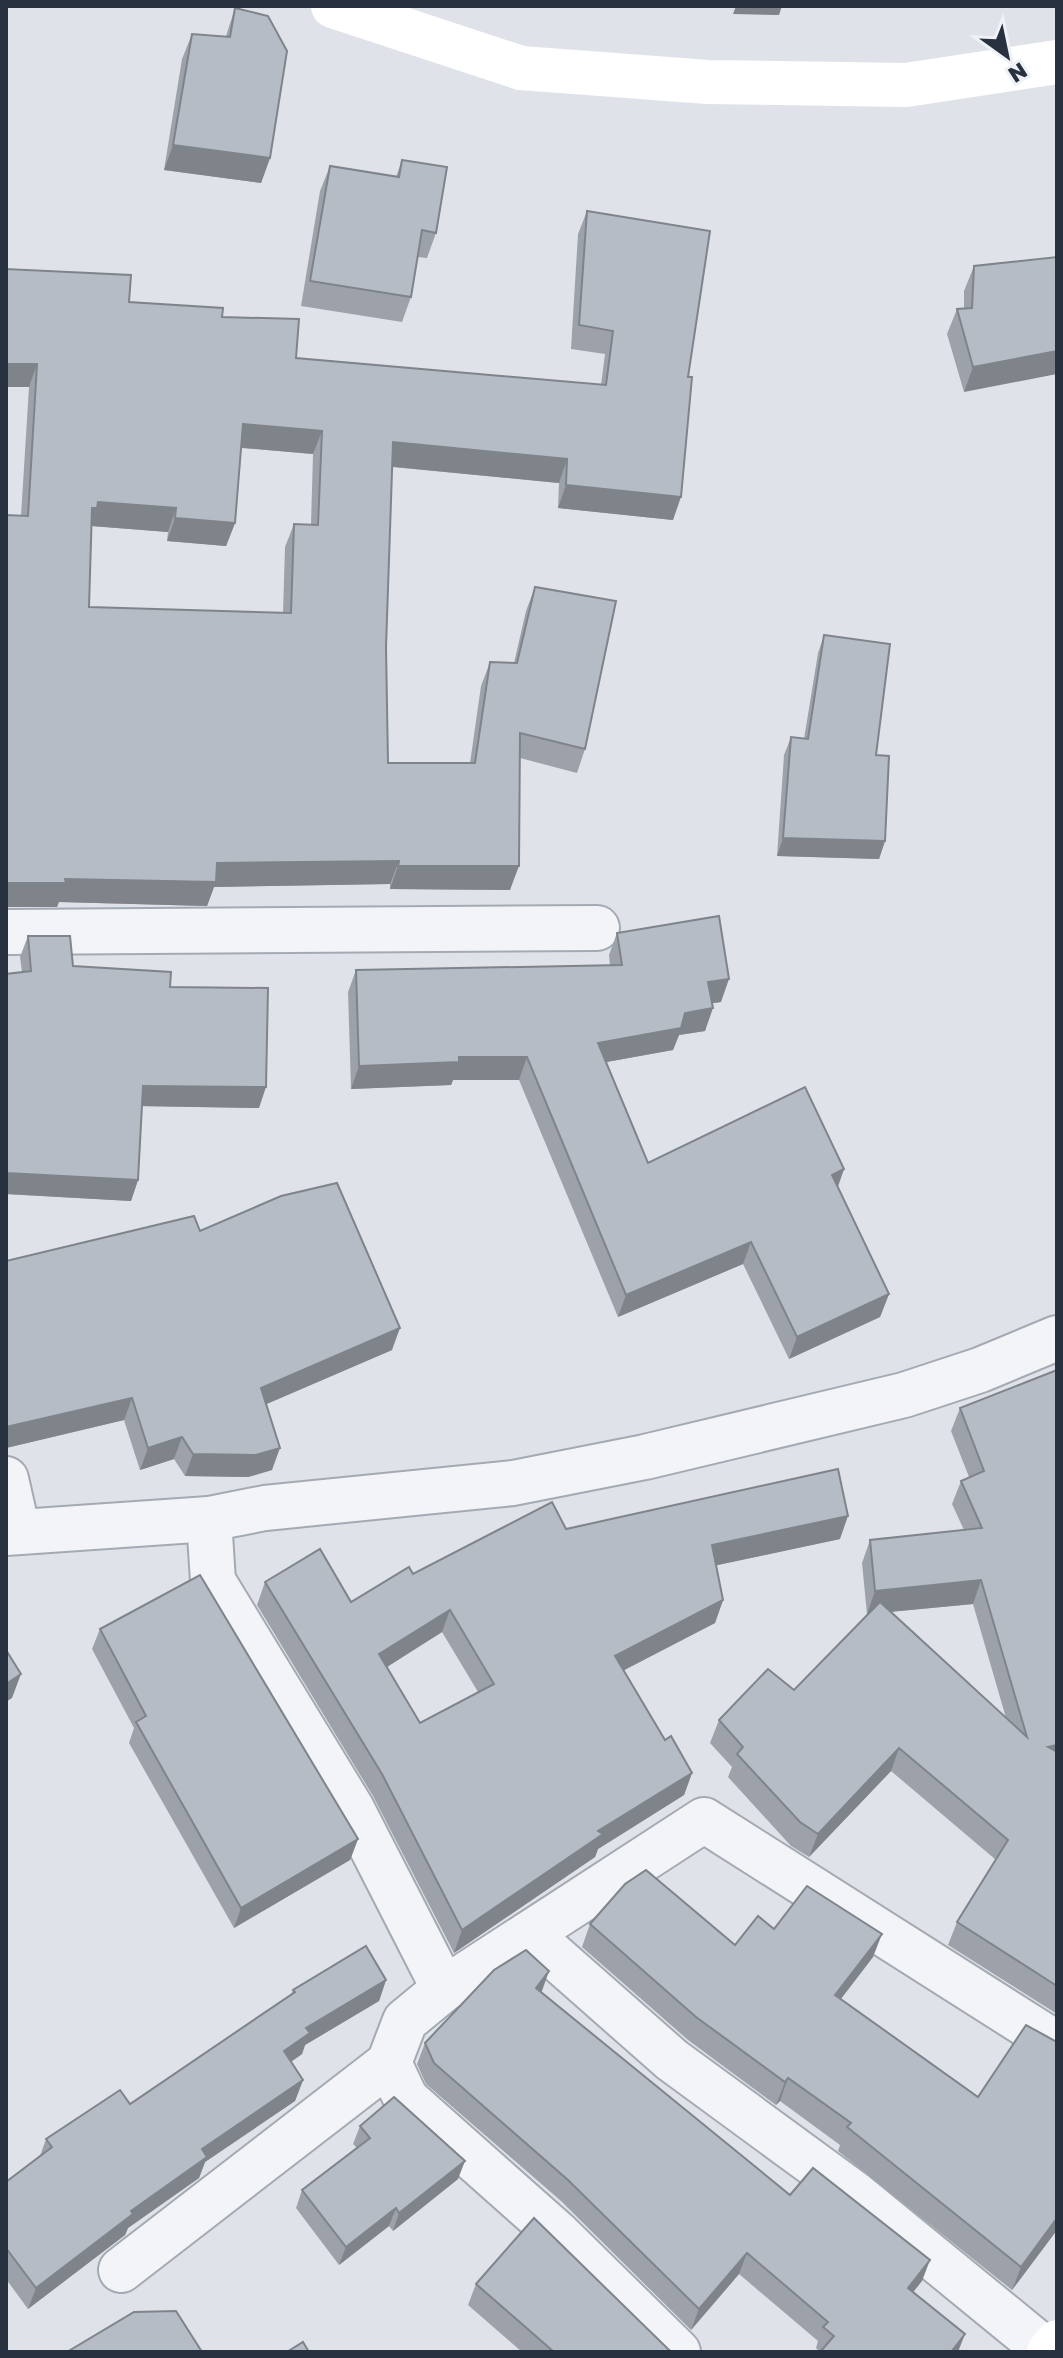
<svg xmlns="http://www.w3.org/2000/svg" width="1063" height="2358" font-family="'Golos Text',sans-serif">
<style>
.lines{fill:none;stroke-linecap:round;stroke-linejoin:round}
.street-casing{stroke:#a4aab3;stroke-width:48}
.street{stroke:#f2f4f7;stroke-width:44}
.secondary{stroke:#fff;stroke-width:44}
.wall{fill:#9da2aa;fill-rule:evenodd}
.shaded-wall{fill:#7f848b}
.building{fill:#b6bcc6;stroke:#7f848b;stroke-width:2;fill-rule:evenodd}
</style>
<rect width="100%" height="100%" fill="#dfe3e9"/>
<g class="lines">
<g class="street-casing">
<g id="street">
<polyline points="6,932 597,928"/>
<polyline points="6,1479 18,1532"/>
<polyline points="209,1519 213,1581 352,1809 444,1989"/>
<polyline points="6,1533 209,1519 265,1508 513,1483 645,1457 904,1395 980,1370 1057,1338"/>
<polyline points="529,1934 672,2060 855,2194 1048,2352"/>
<polyline points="389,2063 406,2099 558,2234 678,2352"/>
<polyline points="121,2270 389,2063 405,2021 444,1989 704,1820 1057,2044"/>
</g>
</g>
<use href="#street" class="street"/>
<g class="secondary">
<polyline points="333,6 521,68 708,82 906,85 1057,62"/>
<polyline points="1049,2352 1057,2342"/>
</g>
</g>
<g class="wall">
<polygon points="235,8 270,158 261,183 164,170 182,59 192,34 226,36"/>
<polygon points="402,160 436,233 427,258 417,257 411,297 402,322 301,306 320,191 330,166 396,177"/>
<path d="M587 211 688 377 673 520 558 508 559 483 392 467 386 647 388 763H470L481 686 490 662 514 663 526 611 535 587 585 749 577 773 520 758 510 890 390 889V884L214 887 207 906 59 902 57 907H6V515L21 516 29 387H6V269L129 302 222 317 296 358 601 385 605 354 571 349 578 234ZM241 448 313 454 311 524H294L285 547 283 613 89 607 92 526 168 532 167 541 226 546 235 523Z"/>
<polygon points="1057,257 964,392 947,334 957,309 964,308 964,291 974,266"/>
<polygon points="824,635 876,755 885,841 879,859 777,856 784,755 791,737 804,739 818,653"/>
<polygon points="617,933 721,1002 712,1003 705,1031 679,1035 673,1050 606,1062 648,1163 844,1169 838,1187 889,1294 880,1317 789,1359 743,1264 618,1317 519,1080 453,1080 451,1085 351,1089 348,992 356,970 610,965 609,955"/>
<polygon points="28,936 73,966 170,987 259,1108 142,1106 138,1180 131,1201 6,1194 6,974 22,972 20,957"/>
<polygon points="200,1231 392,1350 266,1404 272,1470 248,1477 185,1476 174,1459 140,1470 124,1420 6,1448"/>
<path d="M1057 1370V2014L948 1945 957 1922 996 1860 891 1771 809 1857 791 1846 728 1777 732 1767 710 1743 719 1720 794 1690 869 1614H867L862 1563 870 1540 964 1530 952 1504 961 1481 969 1477 951 1431 960 1408ZM973 1604 1006 1718 890 1612Z"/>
<path d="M566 1529 840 1539 716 1565 723 1600 715 1623 624 1670 665 1740 692 1773 684 1795 598 1849 595 1857 454 1953 373 1796 257 1605 265 1582 351 1602 413 1574ZM442 1632 478 1692 420 1723 387 1667Z"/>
<polygon points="100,1629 358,1839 350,1860 234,1928 129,1743 134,1728 92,1649"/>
<polygon points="590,1924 735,1945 774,1929 873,1957 841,1999 978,2097 1057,2230 1012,2290 838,2151 840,2145 780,2101 776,2105 688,2040 582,1947"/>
<polygon points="386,1980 379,2001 305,2045 302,2054 291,2062 303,2080 295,2101 205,2162 199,2178 128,2228 125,2235 28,2309 6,2279 6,2182 40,2156 46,2139 130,2104 291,1995 293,1990"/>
<polygon points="541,1992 790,2195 922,2281 820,2352 816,2348 818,2341 739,2274 691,2330 561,2201 426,2084 417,2064 425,2043"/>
<polygon points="360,2126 458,2179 393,2231 389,2226 339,2265 296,2208 302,2190 357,2148 353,2144"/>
<polygon points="476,2284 672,2352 522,2352 468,2305"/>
</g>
<g class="shaded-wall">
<polygon points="736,6 782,6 779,15 733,14"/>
<polygon points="173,145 270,158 261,183 164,170"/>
<polygon points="1057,351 1057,374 964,392 973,367"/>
<polygon points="6,364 37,364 29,387 6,387"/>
<polygon points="243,424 322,431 313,454 235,447"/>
<polygon points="393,442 567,459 559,483 385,466"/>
<polygon points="566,485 681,497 673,520 558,508"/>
<polygon points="98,502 176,508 168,532 91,526 92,508"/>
<polygon points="175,518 235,523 226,546 167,541"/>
<polygon points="783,838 885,841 879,859 777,856"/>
<polygon points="399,861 390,884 214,887 207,906 59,902 57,907 6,907 6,883 65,879 217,863"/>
<polygon points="398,866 519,866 510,890 390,889"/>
<polygon points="729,979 721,1002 700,1005 708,982"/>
<polygon points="713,1008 705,1031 679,1035 673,1050 590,1065 598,1043 685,1013"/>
<polygon points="459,1057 527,1057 519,1080 453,1080 451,1085 351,1089 359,1066"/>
<polygon points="143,1086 266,1087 259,1108 136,1106"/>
<polygon points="844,1169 836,1191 832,1175"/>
<polygon points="6,1173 138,1180 131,1201 6,1194"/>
<polygon points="751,1242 743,1264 618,1317 626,1295"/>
<polygon points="889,1294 880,1317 789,1359 797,1337"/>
<polygon points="400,1328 392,1350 253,1410 261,1388"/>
<polygon points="132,1398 124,1420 6,1448 6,1427"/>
<polygon points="182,1437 174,1459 140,1470 148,1448"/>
<polygon points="280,1448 272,1470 248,1477 185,1476 193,1454"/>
<polygon points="848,1516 840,1539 704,1568 712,1545"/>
<polygon points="981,1580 973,1604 867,1614 875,1591"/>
<polygon points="723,1600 715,1623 607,1679 615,1656"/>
<polygon points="450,1610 442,1632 371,1677 379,1654"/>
<polygon points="21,1674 12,1698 6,1702 6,1684"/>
<polygon points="1057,1745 1057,1767 1048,1747"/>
<polygon points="899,1748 891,1771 809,1857 818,1834"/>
<polygon points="692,1773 684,1795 598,1849 595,1857 454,1953 462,1930 598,1831"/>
<polygon points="358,1839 350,1860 234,1928 241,1908"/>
<polygon points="882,1934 873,1957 826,2018 835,1995"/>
<polygon points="549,1971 542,1991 528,2009 536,1988"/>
<polygon points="386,1980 379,2001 305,2045 302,2054 276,2072 284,2051 306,2028"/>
<polygon points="788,2078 780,2101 776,2105 785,2082"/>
<polygon points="303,2080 295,2101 205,2162 199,2178 128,2228 125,2235 28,2309 36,2288 131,2211 202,2149"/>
<polygon points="465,2161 458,2179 393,2231 399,2213"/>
<polygon points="396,2208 389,2226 339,2265 346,2247"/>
<polygon points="1057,2218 1057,2230 1012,2290 1021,2267"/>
<polygon points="747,2253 739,2274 691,2330 699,2309"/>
<polygon points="930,2260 922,2281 900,2309 908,2288"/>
<polygon points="965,2334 958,2352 951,2352"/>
</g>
<g class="building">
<polygon points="235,8 268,16 287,51 270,158 173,145 192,34 230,37"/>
<polygon points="402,160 447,167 436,233 422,230 411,297 310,281 330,166 399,177"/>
<path d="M587 211 710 231 688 377H692L681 497 566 485 567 459 393 442 386 647 388 763H475L490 662 517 663 535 587 616 601 585 749 520 733 519 866H398L399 861 217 863 216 882 65 879 66 883H6V515L28 516 37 364H6V269L131 275 129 302 223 308 222 317 299 319 296 358 606 385 613 331 579 325ZM243 424 322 431 318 525 294 524 291 613 89 607 92 508H97L98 502 176 508 175 518 235 523Z"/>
<polygon points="1057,257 1057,351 973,367 957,309 972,308 974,266"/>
<polygon points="824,635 890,644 876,755 889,756 885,841 783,838 791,737 808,739"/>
<polygon points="719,916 729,979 708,982 713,1008 685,1013 681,1028 598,1043 648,1163 805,1087 844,1169 832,1175 889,1294 797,1337 751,1242 626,1295 527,1057 459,1057 459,1062 359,1066 356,970 622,965 617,933"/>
<polygon points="28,936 70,936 73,966 171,972 170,987 268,988 266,1087 143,1086 138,1180 6,1173 6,974 31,971"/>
<polygon points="337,1183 400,1328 261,1388 280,1448 256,1455 193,1454 182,1437 148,1448 132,1398 6,1427 6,1261 194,1216 200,1231 281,1196"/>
<polygon points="1057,1370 1057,1745 1048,1747 1057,1752 1057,1986 957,1922 1008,1840 899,1748 818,1834 800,1822 737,1754 743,1747 719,1720 768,1669 794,1690 880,1602 1027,1737 981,1580 875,1591 870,1540 982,1528 961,1481 984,1471 960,1408"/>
<path d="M838 1469 848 1516 712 1545 723 1600 615 1656 665 1740 671 1736 692 1773 598 1831 603 1834 462 1930 382 1774 265 1582 320 1549 351 1602 409 1567 413 1574 552 1502 566 1529ZM450 1610 494 1684 420 1723 379 1654Z"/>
<polygon points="200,1575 358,1839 241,1908 136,1722 146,1716 100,1629"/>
<polygon points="6,1650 21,1674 6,1684"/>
<polygon points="646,1870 735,1945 758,1916 774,1929 807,1886 882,1934 835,1995 978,2097 1026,2025 1057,2042 1057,2218 1021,2267 847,2127 851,2123 788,2078 785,2082 696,2017 590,1924 625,1884"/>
<polygon points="366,1946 386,1980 306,2028 310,2033 284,2051 303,2080 202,2149 207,2157 131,2211 133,2214 36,2288 6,2248 6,2182 52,2147 46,2139 120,2090 130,2104 295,1992 293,1990"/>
<polygon points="526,1950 549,1971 536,1988 790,2195 813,2168 930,2260 908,2288 965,2334 951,2352 820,2352 834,2336 823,2327 828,2322 747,2253 699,2309 568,2180 434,2063 425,2043 494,1970"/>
<polygon points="394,2097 465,2161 399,2213 396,2208 346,2247 302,2190 370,2138 360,2126"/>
<polygon points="534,2218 668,2349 672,2352 554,2352 476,2284"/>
<polygon points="176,2311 202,2352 67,2352 134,2312"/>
<polygon points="303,2342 309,2352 287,2352"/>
</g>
<rect width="1063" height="2358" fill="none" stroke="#283140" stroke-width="16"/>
<g transform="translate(1007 56) rotate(147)" stroke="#eef2f6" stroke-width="6" paint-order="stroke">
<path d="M0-6L14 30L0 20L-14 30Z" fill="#283140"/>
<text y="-12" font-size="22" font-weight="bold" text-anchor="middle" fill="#283140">N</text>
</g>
</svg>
